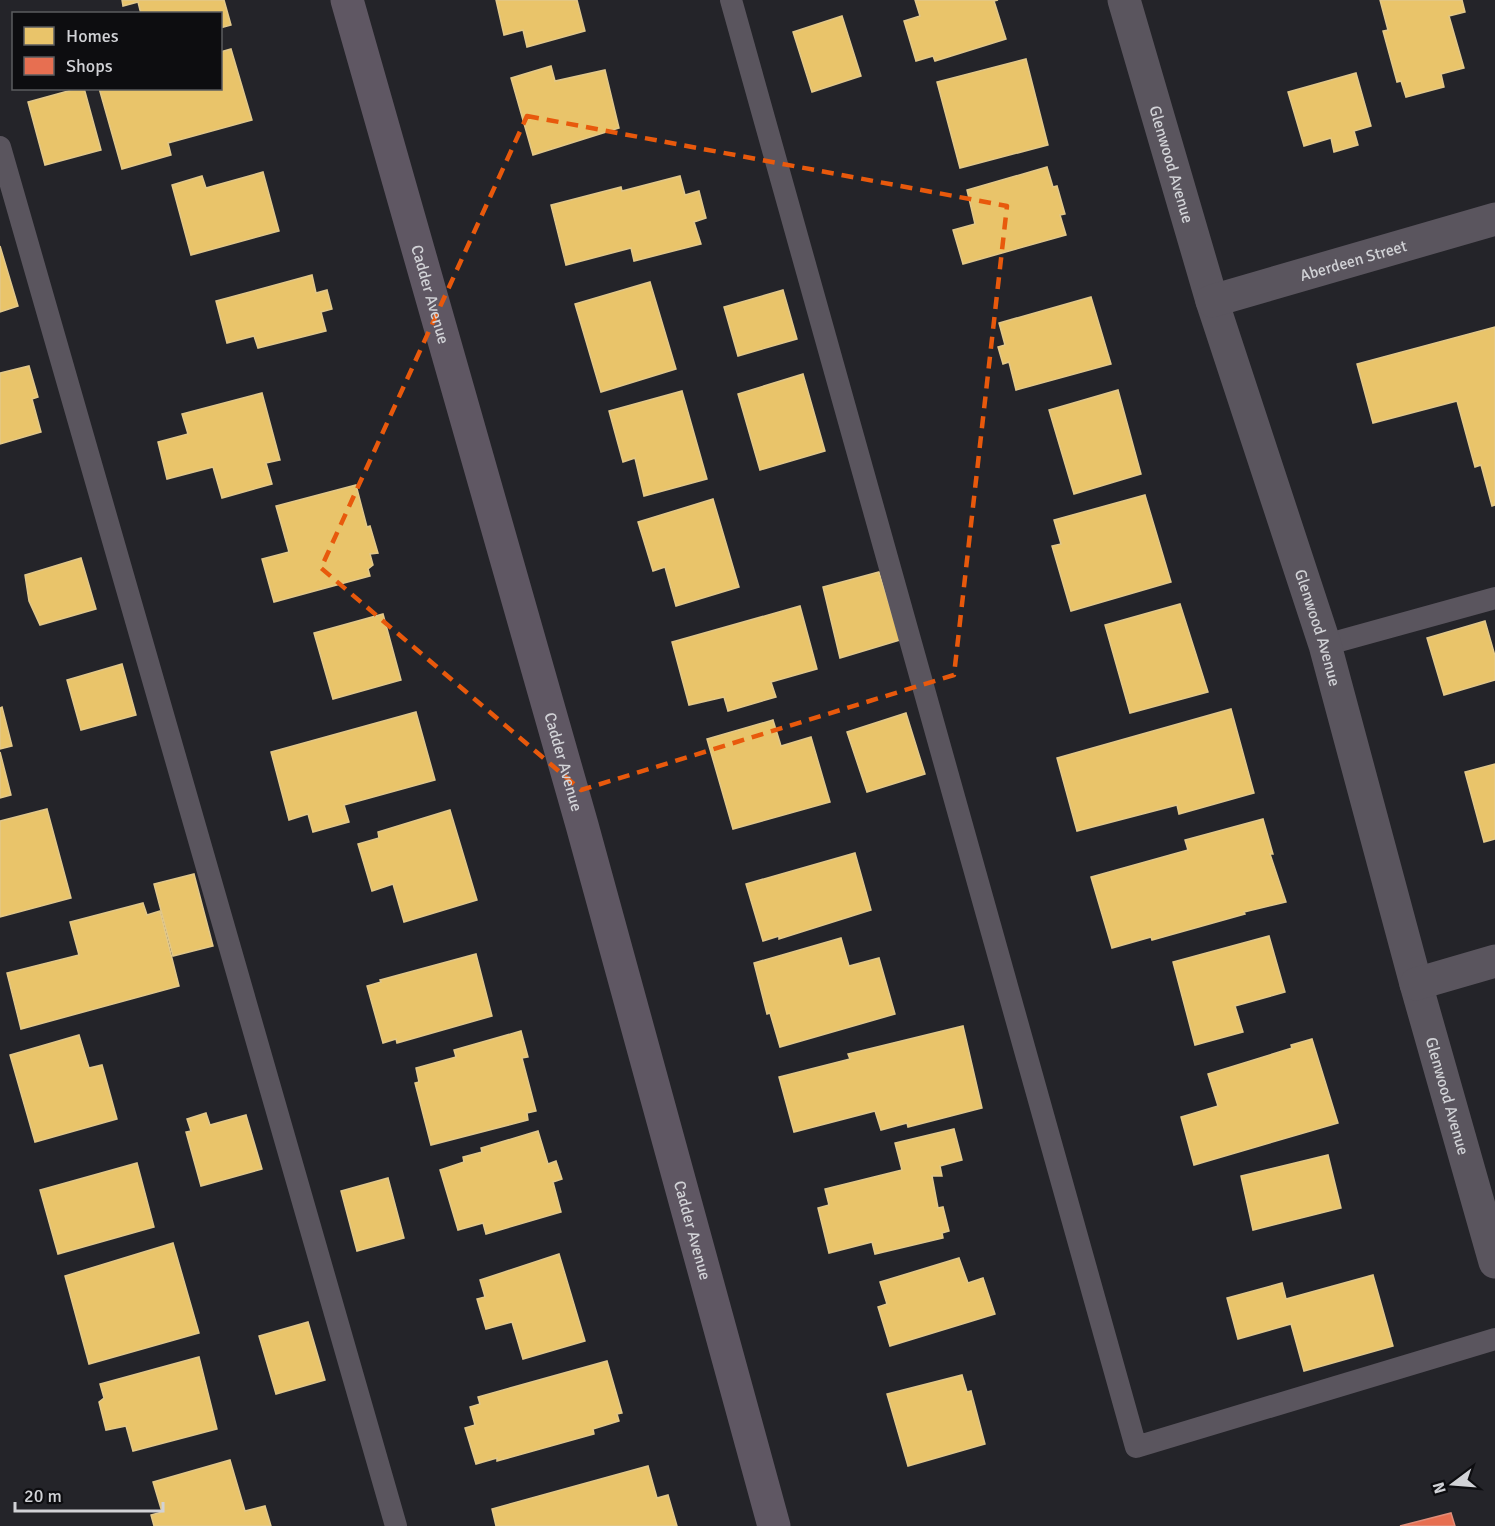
<svg xmlns="http://www.w3.org/2000/svg" width="1495" height="1526" font-family="Signika,sans-serif">
<style>
.homes{fill:#e9c46a;stroke:#e2c88a;stroke-width:1.5}
.shops{fill:#e76f51;stroke:#e08d79;stroke-width:1.5}
.lines{fill:none;stroke-linecap:round;stroke-linejoin:round}
.service{stroke:#5a555e;stroke-width:22}
.minor{stroke:#5a555e;stroke-width:33}
.secondary{stroke:#5f5763;stroke-width:33}
.marked{fill:none;stroke:#e8590c;stroke-width:4.5;stroke-dasharray:12 8;stroke-linejoin:round}
.labels{text-anchor:middle;stroke-width:6;stroke-linejoin:round;paint-order:stroke}
.street-label{font-size:16px;fill:#d1d2d6;stroke:#0d0d10}
</style>
<rect width="100%" height="100%" fill="#242429"/>
<g class="homes">
<polygon points="122,0 224,0 231,25 220,28 220,14 141,14 138,2 123,6"/>
<polygon points="496,0 577,0 585,31 527,47 523,30 504,35"/>
<polygon points="915,0 998,0 994,1 1006,39 935,61 933,56 916,61 904,21 920,16"/>
<polygon points="1380,0 1462,0 1465,12 1449,16 1464,68 1441,74 1444,87 1406,97 1401,81 1397,82 1383,31 1388,30"/>
<polygon points="842,16 861,76 812,92 793,32"/>
<polygon points="231,49 252,120 168,143 171,155 122,169 99,88 220,88 220,52"/>
<polygon points="1026,59 1048,145 960,168 937,82"/>
<polygon points="551,66 555,81 605,70 619,128 533,155 511,78"/>
<polygon points="1356,73 1371,126 1354,131 1358,145 1334,152 1331,138 1304,146 1288,92"/>
<polygon points="79,88 84,88 101,150 45,165 28,102"/>
<polygon points="1047,167 1053,187 1057,186 1065,214 1060,215 1066,235 963,264 953,230 975,224 967,190"/>
<polygon points="263,172 279,231 191,255 172,185 202,176 206,188"/>
<polygon points="680,176 685,195 699,191 706,218 694,222 701,244 634,261 631,248 566,265 551,205 621,187 622,191"/>
<polygon points="0,246 18,306 0,312"/>
<polygon points="312,275 316,293 327,290 332,309 321,312 326,331 258,348 254,336 227,343 216,301"/>
<polygon points="650,282 676,369 601,392 575,304"/>
<polygon points="783,290 797,339 738,356 724,307"/>
<polygon points="1091,297 1111,364 1016,390 1009,362 1003,364 998,347 1005,345 999,323"/>
<polygon points="1495,327 1495,505 1492,506 1481,465 1475,467 1457,401 1373,423 1357,364"/>
<polygon points="29,366 38,397 32,399 41,432 0,444 0,373"/>
<polygon points="803,374 825,451 760,470 738,394"/>
<polygon points="1118,390 1141,474 1074,494 1049,410"/>
<polygon points="682,391 707,479 644,496 635,458 623,462 609,411"/>
<polygon points="262,393 280,460 266,463 272,484 222,498 213,467 167,479 158,442 188,434 182,414"/>
<polygon points="356,485 367,527 370,526 378,553 370,554 373,565 368,569 370,576 274,602 262,559 289,552 276,506"/>
<polygon points="1145,495 1171,582 1071,611 1052,546 1061,544 1054,520"/>
<polygon points="713,499 739,587 676,606 665,567 653,571 638,522"/>
<polygon points="81,558 96,609 40,625 29,601 25,575"/>
<polygon points="879,572 900,640 840,658 823,587"/>
<polygon points="1180,604 1208,692 1130,713 1105,625"/>
<polygon points="800,606 817,669 771,682 776,697 728,711 724,697 689,705 672,642"/>
<polygon points="383,614 401,680 333,699 314,633"/>
<polygon points="1485,621 1495,656 1495,680 1444,695 1427,638"/>
<polygon points="122,664 136,715 81,730 67,680"/>
<polygon points="2,707 12,746 0,749 0,708"/>
<polygon points="1231,709 1254,793 1179,814 1177,805 1077,831 1057,758"/>
<polygon points="416,712 435,780 344,805 349,822 313,832 308,814 289,820 271,752"/>
<polygon points="906,713 925,774 867,792 847,732"/>
<polygon points="773,720 781,746 811,737 830,802 733,829 707,739"/>
<polygon points="0,752 11,795 0,798"/>
<polygon points="1495,764 1495,839 1484,842 1465,772"/>
<polygon points="47,809 71,898 0,917 0,821"/>
<polygon points="450,810 477,900 404,922 393,884 372,891 358,844 379,838 378,832"/>
<polygon points="1263,819 1273,854 1270,854 1286,902 1244,912 1245,914 1152,940 1151,937 1112,948 1091,877 1188,850 1185,840"/>
<polygon points="855,853 871,910 779,939 779,936 763,941 746,884"/>
<polygon points="194,874 213,946 173,956 154,884"/>
<polygon points="143,903 147,915 160,911 179,986 21,1029 7,973 79,955 70,922"/>
<polygon points="1269,936 1285,992 1235,1006 1243,1032 1195,1045 1173,962"/>
<polygon points="841,938 849,966 879,958 895,1014 780,1047 770,1013 767,1014 754,963"/>
<polygon points="476,954 492,1016 397,1043 396,1039 383,1043 367,986 381,982 380,980"/>
<polygon points="963,1026 982,1108 908,1127 907,1123 881,1130 875,1111 794,1132 779,1077 850,1059 848,1054"/>
<polygon points="521,1031 528,1057 522,1058 536,1111 527,1113 528,1120 431,1145 415,1083 419,1082 416,1068 456,1057 454,1050"/>
<polygon points="79,1035 89,1068 102,1065 117,1119 35,1142 10,1055"/>
<polygon points="1312,1039 1338,1123 1194,1165 1181,1117 1218,1106 1208,1074 1292,1048 1291,1045"/>
<polygon points="206,1113 210,1125 246,1115 262,1169 201,1186 186,1132 191,1131 187,1119"/>
<polygon points="954,1129 962,1160 940,1166 942,1176 932,1176 938,1208 943,1207 949,1231 942,1233 943,1238 875,1254 872,1242 829,1253 818,1208 829,1205 825,1189 902,1170 895,1143"/>
<polygon points="538,1131 548,1164 556,1161 562,1179 553,1182 561,1212 486,1234 483,1223 458,1230 440,1170 464,1162 463,1157 482,1152 481,1148"/>
<polygon points="1328,1155 1341,1208 1253,1230 1241,1176"/>
<polygon points="137,1163 154,1227 58,1254 40,1190"/>
<polygon points="388,1178 404,1238 357,1251 341,1191"/>
<polygon points="173,1243 199,1333 89,1364 65,1276"/>
<polygon points="559,1254 585,1341 523,1359 512,1322 486,1329 477,1299 485,1297 480,1280"/>
<polygon points="959,1258 968,1283 983,1278 995,1314 890,1346 878,1307 887,1304 880,1282"/>
<polygon points="1373,1275 1393,1346 1304,1371 1291,1324 1238,1339 1227,1298 1282,1283 1286,1299"/>
<polygon points="308,1322 325,1380 276,1394 259,1336"/>
<polygon points="199,1357 217,1429 133,1451 126,1426 106,1430 99,1402 104,1398 100,1384"/>
<polygon points="607,1361 622,1413 617,1414 619,1421 593,1429 594,1434 497,1461 497,1458 476,1464 465,1428 475,1425 470,1407 480,1404 478,1397"/>
<polygon points="962,1375 967,1392 971,1391 985,1444 908,1466 887,1394"/>
<polygon points="230,1460 245,1511 265,1506 271,1526 154,1526 151,1515 162,1512 153,1482"/>
<polygon points="648,1466 657,1498 668,1495 677,1526 496,1526 492,1509"/>
</g>
<polygon class="shops" points="1451,1513 1455,1526 1400,1526"/>
<g class="lines">
<g class="service">
<polyline points="731,0 1136,1447 1495,1339"/>
<polyline points="0,147 396,1526"/>
<polyline points="1325,645 1495,598"/>
</g>
<g class="minor">
<path id="s1" d="M1124 0 1212 301 1325 645 1416 984 1495 1262"/>
<path id="s2" d="M1212 301 1495 219"/>
<polyline points="1416,984 1495,961"/>
</g>
<path class="secondary" id="s3" d="M347 0 582 825 774 1526"/>
</g>
<path class="marked" d="M527 116 1007 206 954 675 581 790 321 568Z"/>
<g class="labels">
<g class="street-label">
<text dy="6" stroke="none"><textPath href="#s1" startOffset="171">Glenwood Avenue</textPath></text>
<text dy="6" stroke="none"><textPath href="#s2" startOffset="147">Aberdeen Street</textPath></text>
<text dy="6" stroke="none"><textPath href="#s3" startOffset="306">Cadder Avenue</textPath></text>
<text dy="6" stroke="none"><textPath href="#s1" startOffset="657">Glenwood Avenue</textPath></text>
<text dy="6" stroke="none"><textPath href="#s3" startOffset="792">Cadder Avenue</textPath></text>
<text dy="6" stroke="none"><textPath href="#s1" startOffset="1143">Glenwood Avenue</textPath></text>
<text dy="6" stroke="none"><textPath href="#s3" startOffset="1278">Cadder Avenue</textPath></text>
</g>
</g>
<rect x="12" y="12" width="210" height="78" fill="#0d0d10" stroke="#5b5c5f" stroke-width="1.5"/>
<rect x="24" y="27" width="30" height="18" fill="#e9c46a" stroke="#5b5c5f" stroke-width="1.5"/>
<text x="66" y="42" font-size="18" fill="#d1d2d6">Homes</text>
<rect x="24" y="57" width="30" height="18" fill="#e76f51" stroke="#5b5c5f" stroke-width="1.5"/>
<text x="66" y="72" font-size="18" fill="#d1d2d6">Shops</text>
<g transform="translate(1453 1484) rotate(254)" stroke="#0d0d10" stroke-width="4.5" paint-order="stroke">
<path d="M0-4.5L10 22L0 15L-10 22Z" fill="#d1d2d6"/>
<text y="-9" font-size="16" font-weight="bold" text-anchor="middle" fill="#d1d2d6">N</text>
</g>
<path d="M15 1502v9h148v-9" fill="none" stroke="#d1d2d6" stroke-width="3"/>
<text x="24" y="1502" font-size="18" fill="#d1d2d6" stroke="#0d0d10" stroke-width="4.5" paint-order="stroke">20 m</text>
</svg>
